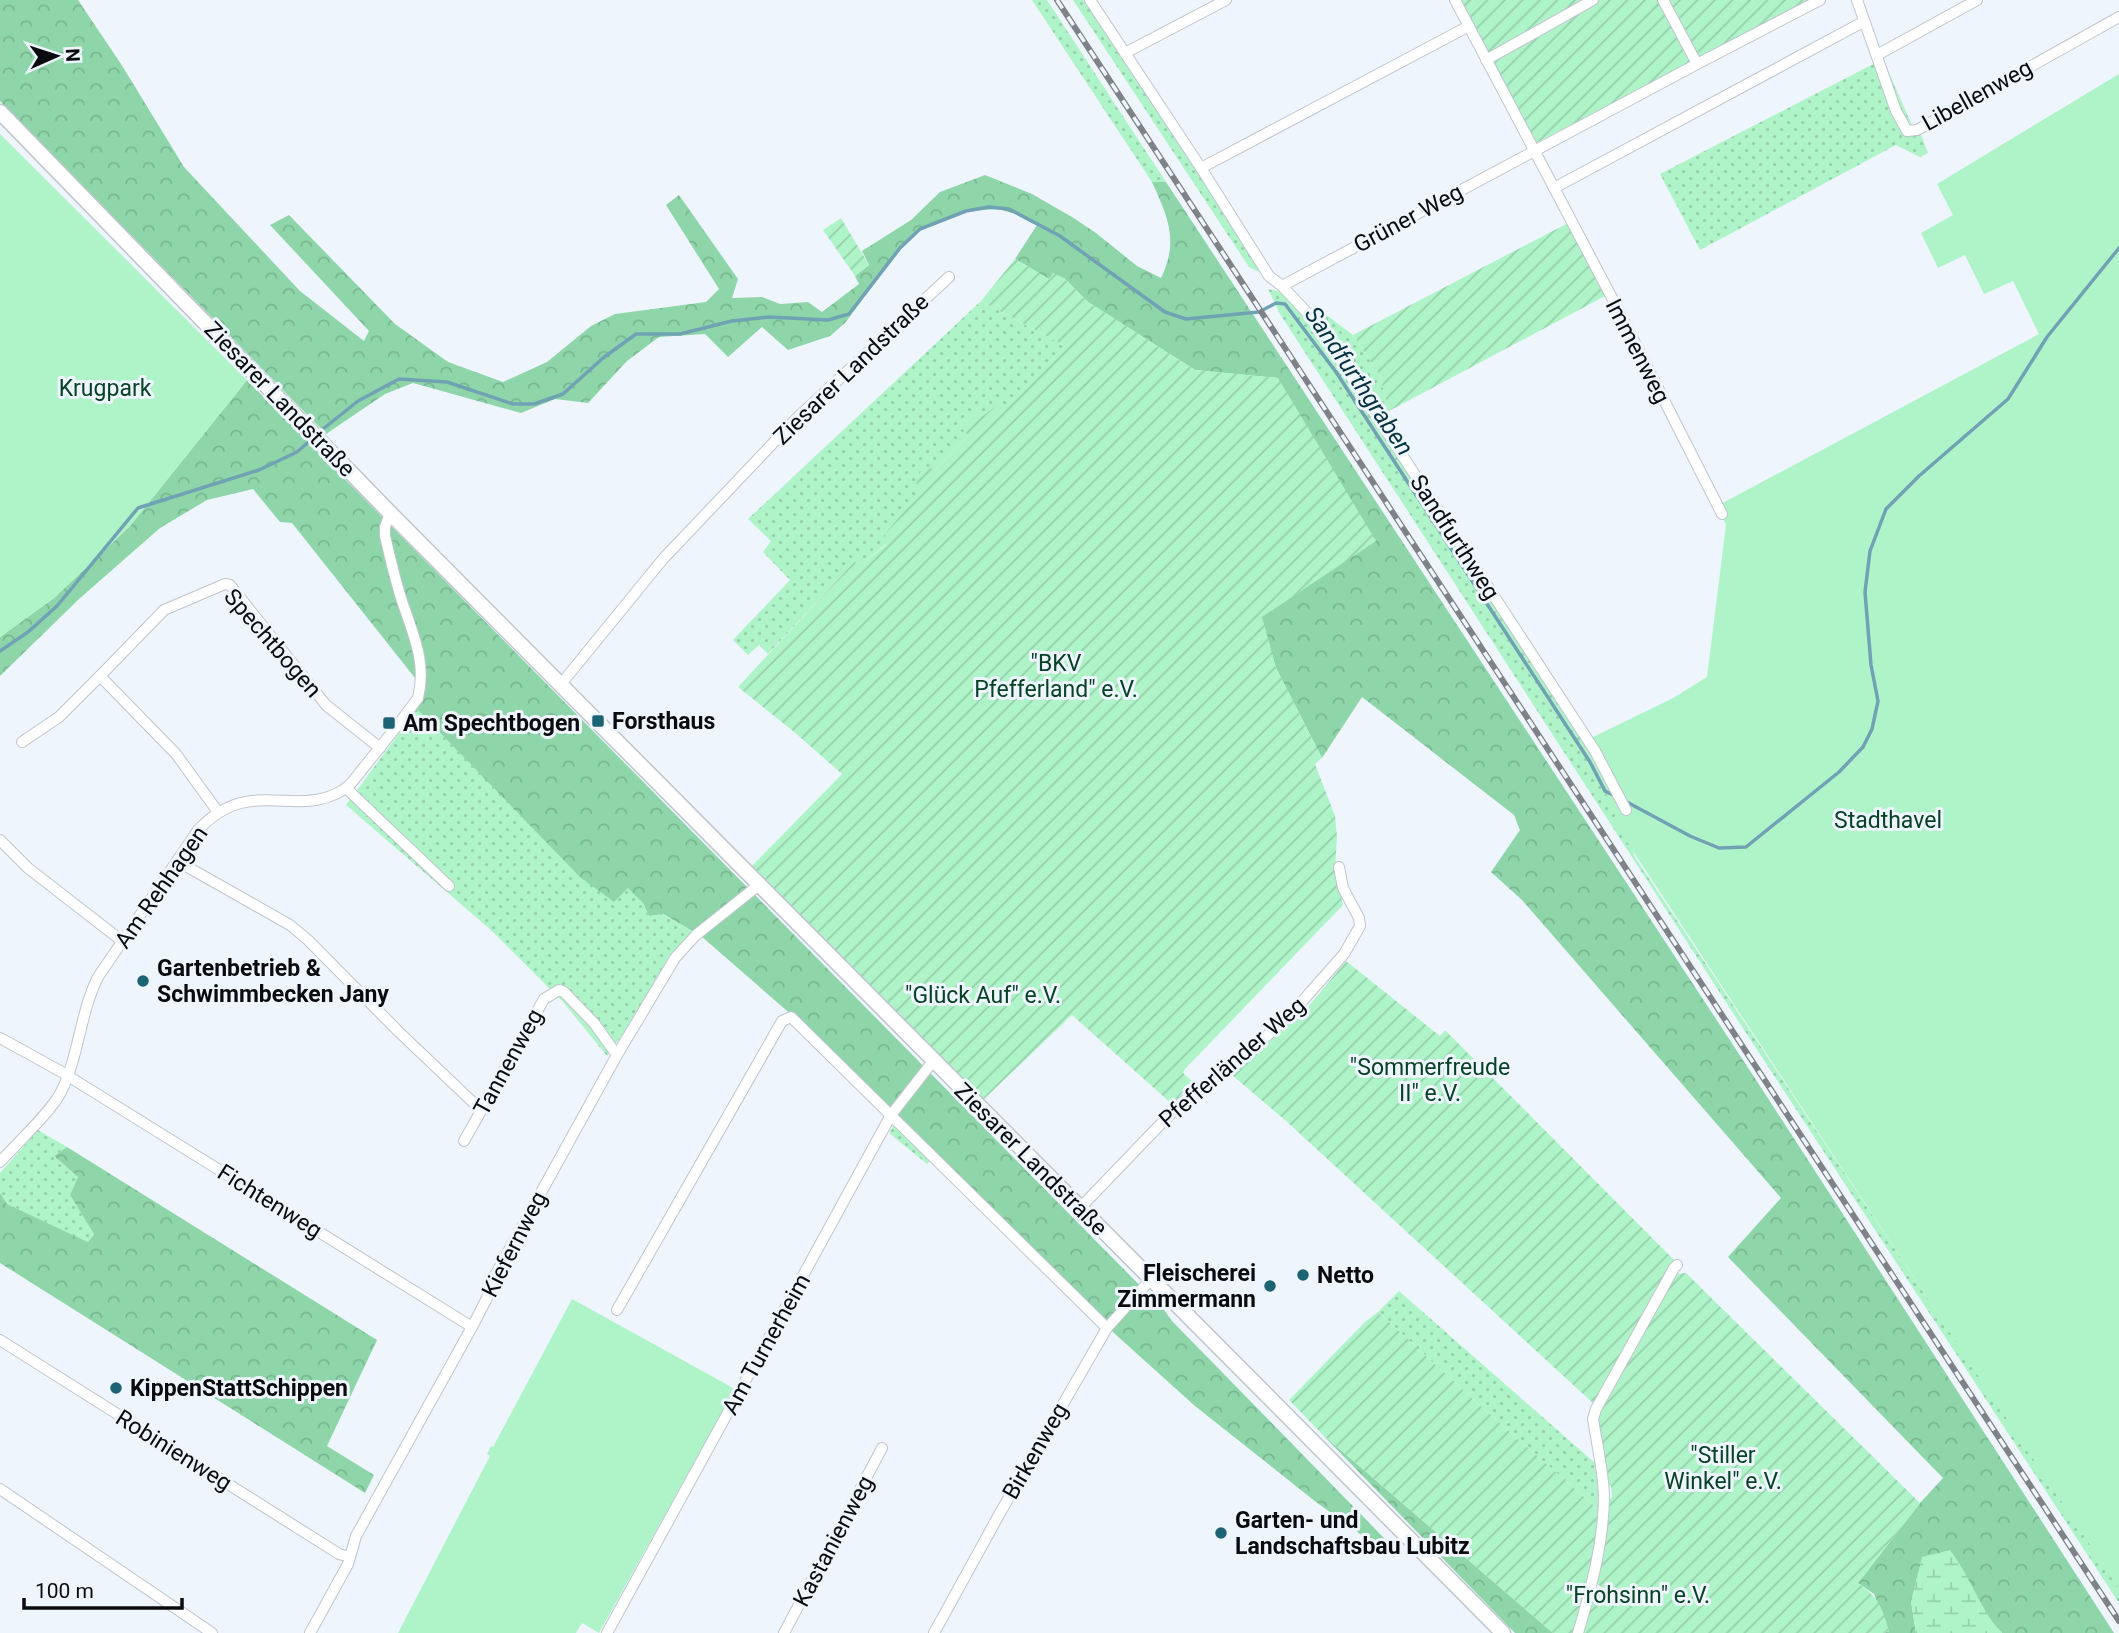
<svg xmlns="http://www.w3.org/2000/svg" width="2119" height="1633" font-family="Roboto,sans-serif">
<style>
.grass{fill:url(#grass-dots)}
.forest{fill:url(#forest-crowns)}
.wetland{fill:url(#wetland-marsh)}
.park{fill:#aff4c9}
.garden{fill:url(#garden-furrows)}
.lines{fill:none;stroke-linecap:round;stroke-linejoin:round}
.stream{stroke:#71a2b4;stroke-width:3.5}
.street-casing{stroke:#bfc5cc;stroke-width:12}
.secondary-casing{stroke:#bfc5cc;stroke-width:17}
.street{stroke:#fff;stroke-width:10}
.secondary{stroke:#fff;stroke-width:14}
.rail-casing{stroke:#7f8389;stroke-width:6}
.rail{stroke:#eff5fd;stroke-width:3.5;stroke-dasharray:10;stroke-linecap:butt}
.poi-dot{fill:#1c6473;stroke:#eff5fd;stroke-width:2.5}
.labels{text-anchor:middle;stroke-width:6;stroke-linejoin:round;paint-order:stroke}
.street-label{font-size:23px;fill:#090b0e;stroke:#eff5fd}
.park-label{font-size:23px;fill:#074226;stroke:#eff5fd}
.poi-label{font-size:23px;font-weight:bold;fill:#090b0e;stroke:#eff5fd;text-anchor:start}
.water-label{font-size:24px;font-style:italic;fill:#04313d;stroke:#eff5fd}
</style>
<defs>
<pattern id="grass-dots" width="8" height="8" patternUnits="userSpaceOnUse" patternTransform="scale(1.75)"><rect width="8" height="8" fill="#aff4c9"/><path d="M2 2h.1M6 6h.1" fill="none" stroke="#95d0ab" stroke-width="1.8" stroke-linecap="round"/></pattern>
<pattern id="forest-crowns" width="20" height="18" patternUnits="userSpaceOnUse" patternTransform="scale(1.75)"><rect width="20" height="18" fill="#8ed6aa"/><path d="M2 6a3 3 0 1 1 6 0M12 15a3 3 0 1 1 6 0" fill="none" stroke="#79b691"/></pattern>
<pattern id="wetland-marsh" width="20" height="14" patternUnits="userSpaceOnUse" patternTransform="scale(1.75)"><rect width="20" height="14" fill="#aff4c9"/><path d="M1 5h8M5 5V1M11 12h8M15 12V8" fill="none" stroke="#95d0ab"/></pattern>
<pattern id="garden-furrows" width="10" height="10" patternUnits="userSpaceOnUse" patternTransform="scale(1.75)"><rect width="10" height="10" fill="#aff4c9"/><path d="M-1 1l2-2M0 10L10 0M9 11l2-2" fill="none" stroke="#95d0ab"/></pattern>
</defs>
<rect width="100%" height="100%" fill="#eff5fd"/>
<g class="grass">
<polygon points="1032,0 1047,0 1166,182 1152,182"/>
<polygon points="1073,0 1085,0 1198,170 1253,258 1259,272 1249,267"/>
<polygon points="1883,59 1911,123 1920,132 1928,153 1920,157 1896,145 1700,250 1660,174"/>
<polygon points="1268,289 1281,292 1308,318 1584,740 1612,793 1635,857 2119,1587 2119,1603 1735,1016 1280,314"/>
<polygon points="981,301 1065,346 1004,410 960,425 968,436 935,470 924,466 919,494 886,534 886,544 863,563 854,562 768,654 759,645 748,655 733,640 790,580 763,552 771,541 748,519"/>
<polygon points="1320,310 1353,335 1379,374 1389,411 1409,458 1312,314"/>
<polygon points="417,709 533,828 628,887 643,903 649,916 662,914 694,932 675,950 640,1010 607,1056 564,1003 492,931 346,805"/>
<polygon points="898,1118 935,1156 927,1164 889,1133"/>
<polygon points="38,1130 67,1147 54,1156 78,1177 70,1195 94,1233 88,1242 7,1204 0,1193 0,1173"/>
<polygon points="1399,1291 1595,1463 1600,1511 1486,1411 1378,1312"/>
</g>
<g class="forest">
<path d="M0 0H78L121 64 184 167 300 291 364 341 369 331 270 225 289 215 395 324 448 362 503 382 547 362 591 326 615 314 706 302 719 289 666 205 679 195 738 279 732 298 762 297 780 304 808 302 822 312 859 284 855 276 869 265 862 251 911 220 940 192 985 175 1032 194 1072 217 1096 233 1137 266 1161 278C1179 241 1168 217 1152 182H1166L1760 1086 2114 1633H2002L1994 1625 1911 1601 1916 1633H1884L1889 1631 1874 1594 1858 1583 1920 1503 1943 1478 1728 1257 1781 1198 1522 900 1491 872 1520 830 1514 815 1362 697 1322 758 1276 668 1261 616 1278 378 1195 370 1088 302 1064 278 1049 279 1015 259 1037 225 1021 216 999 209 968 211 917 231 904 244 845 323 830 336 788 350 762 327 728 357 705 334 659 337 627 361 588 403 555 399 521 413 413 383 385 394 326 434 0 101Z"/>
<polygon points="247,380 1165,1311 1172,1321 1385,1539 1381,1549 1316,1502 1195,1406 1115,1334 794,1017 701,936 663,914 649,916 643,903 628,888 614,902 580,877 417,709 415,678 292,523 280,522 253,489 207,500 160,528 79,599 0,676 0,637 54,598 130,526"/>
<polygon points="67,1147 377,1340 327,1446 374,1475 365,1493 0,1263 0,1193 7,1204 88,1242 94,1234 70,1195 78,1177 54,1156"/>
<polygon points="1321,1433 1553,1633 1515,1633"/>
</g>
<path class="wetland" d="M1950 1550C1970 1576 1981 1611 2002 1633H1916L1911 1601 1922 1557Z"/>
<g class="park">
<polygon points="2119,74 2119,1589 1625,839 1585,741 1673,698 1707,677 1726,525 1717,506 2039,334 2013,281 1984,294 1965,255 1938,268 1921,233 1953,215 1937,184"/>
<polygon points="0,134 247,380 130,526 54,598 0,637"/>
<polygon points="572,1299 735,1389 599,1633 582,1623 576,1633 398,1633 490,1456 487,1454 491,1446 493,1447"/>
</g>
<g class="garden">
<polygon points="1460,0 1813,0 1536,143"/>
<polygon points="841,218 869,265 855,276 823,230"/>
<polygon points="1568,223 1605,296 1389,411 1379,374 1353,335"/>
<polygon points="1015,259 1049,279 1053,273 1064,278 1088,302 1195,370 1278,378 1376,541 1262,617 1276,668 1322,758 1315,764 1335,816 1337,837 1335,869 1343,905 1185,1069 1183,1073 1192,1081 1173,1105 1072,1015 983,1100 752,866 842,774 793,731 738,687 854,562 863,563 886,545 885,534 918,494 916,480 924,465 935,470 968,436 960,425 977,410 983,416 998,404 1004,409 1065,346 981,301"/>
<polygon points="1346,961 1440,1036 1445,1030 1674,1260 1594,1404 1286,1121 1232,1075 1309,1006"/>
<path d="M1686 1273 1920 1503 1858 1583C1879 1598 1882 1607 1889 1631L1884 1633H1581L1594 1590 1599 1591 1601 1587 1595 1582 1609 1500 1612 1497 1611 1486 1608 1485 1597 1417 1675 1274Z"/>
<polygon points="1378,1312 1486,1411 1600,1511 1590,1577 1585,1582 1586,1592 1573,1633 1553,1633 1321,1433 1289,1400 1366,1321"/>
</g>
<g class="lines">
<g class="stream">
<polyline points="318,433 358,401 399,379 447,382 513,404 534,404 563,394 603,358 636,334 680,334 732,321 769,317 828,320 849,314 900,248 920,229 966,211 989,207 1009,209 1060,236 1165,312 1186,319 1259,312 1276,303 1285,304 1336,372 1590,762 1605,791 1615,796"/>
<polyline points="0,651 28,632 57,606 138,508 259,470 297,452 313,438"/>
<polyline points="1625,801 1690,836 1719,848 1746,847 1839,772 1863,747 1872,729 1878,701 1871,665 1865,592 1870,551 1886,509 1919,476 2008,399 2047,337 2119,248"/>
</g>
<g class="street-casing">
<g id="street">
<polyline points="1090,0 1201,168 1269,276 1282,286 1314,320 1595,751 1626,810"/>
<polyline points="1455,0 1611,296 1722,514"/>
<polyline points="1663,0 1697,64"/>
<polyline points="1857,0 1896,111 1907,131 1917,130 2119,17"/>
<polyline points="1125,53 1226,0"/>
<polyline points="1877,55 1977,0"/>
<polyline points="1486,60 1593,0"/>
<polyline points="1201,168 1469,26"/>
<polyline points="1554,188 1863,22"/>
<polyline points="1282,286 1697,64 1820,0"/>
<polyline points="561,684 663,559 796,419 949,277"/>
<polyline points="22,742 59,717 100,676"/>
<polyline points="346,788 449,886"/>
<polyline points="218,812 176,754 100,676 164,610 225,584 230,585 326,705 380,748"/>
<polyline points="0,840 28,868 122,941"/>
<polyline points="177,861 290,925 308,940 399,1032 481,1110"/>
<polyline points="0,1038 60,1071 472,1327"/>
<polyline points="464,1141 544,999 559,990 564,992 594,1023 617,1055"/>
<path d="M0 1162C16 1144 51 1112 61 1092 79 1056 80 1013 98 977L198 830C251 774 294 820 343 790 352 785 358 774 365 766 383 744 401 721 418 698 427 663 413 634 402 601 395 580 390 557 385 536V527L390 513"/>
<polyline points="1080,1208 1179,1105 1259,1043 1291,1014 1344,954 1360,926 1359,918 1343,888 1339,867"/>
<polyline points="617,1310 782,1021 791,1017 1107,1328"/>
<polyline points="0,1340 339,1554 350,1557"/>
<polyline points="0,1489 212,1633"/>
<polyline points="310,1633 348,1564 356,1536 472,1327 487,1298 492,1281 617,1055 675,958 696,935 760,884"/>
<polyline points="607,1633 891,1115 934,1060"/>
<polyline points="784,1633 882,1448"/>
<polyline points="934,1633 1000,1513 1107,1328 1151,1279"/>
<path d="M1578 1633C1591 1589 1604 1541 1604 1495 1603 1470 1597 1444 1593 1419L1596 1409 1674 1268 1677 1265"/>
</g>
</g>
<g class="secondary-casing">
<polyline id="secondary" points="0,112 390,513 1503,1633"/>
</g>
<use href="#street" class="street"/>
<use href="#secondary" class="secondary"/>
<g class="rail-casing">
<polyline id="rail" points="1057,0 2119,1621"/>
</g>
<use href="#rail" class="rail"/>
</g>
<g class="poi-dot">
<rect x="591" y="714" width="14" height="14" rx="3.5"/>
<rect x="382" y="716" width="14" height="14" rx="3.5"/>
<circle cx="143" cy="981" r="7"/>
<circle cx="1303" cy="1275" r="7"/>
<circle cx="1270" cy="1286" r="7"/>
<circle cx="116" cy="1388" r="7"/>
<circle cx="1221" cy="1533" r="7"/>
</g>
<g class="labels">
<g class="street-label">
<text transform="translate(1977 95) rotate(-29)" y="8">Libellenweg</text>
<text transform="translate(1408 218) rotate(-28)" y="8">Grüner Weg</text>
<text transform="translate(1638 351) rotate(63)" y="8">Immenweg</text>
<text transform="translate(851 369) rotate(-44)" y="8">Ziesarer Landstraße</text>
<text transform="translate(280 399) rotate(46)" y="8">Ziesarer Landstraße</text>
<text transform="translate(1455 537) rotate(57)" y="8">Sandfurthweg</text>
<text transform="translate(273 643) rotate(49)" y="8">Spechtbogen</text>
<text transform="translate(161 887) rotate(-55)" y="8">Am Rehhagen</text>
<text transform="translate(508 1062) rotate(-61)" y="8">Tannenweg</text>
<text transform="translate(1232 1062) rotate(-41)" y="8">Pfefferländer Weg</text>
<text transform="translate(1031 1159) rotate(45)" y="8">Ziesarer Landstraße</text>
<text transform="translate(270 1201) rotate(32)" y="8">Fichtenweg</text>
<text transform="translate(514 1244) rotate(-63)" y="8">Kiefernweg</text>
<text transform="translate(766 1344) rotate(-61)" y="8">Am Turnerheim</text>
<text transform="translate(174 1450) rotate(32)" y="8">Robinienweg</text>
<text transform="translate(1035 1451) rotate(-60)" y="8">Birkenweg</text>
<text transform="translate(833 1541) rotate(-62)" y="8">Kastanienweg</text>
</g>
<g class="park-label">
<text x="105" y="396">Krugpark</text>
<text x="1056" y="671">"BKV<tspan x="1056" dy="26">Pfefferland" e.V.</tspan></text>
<text x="1888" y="828">Stadthavel</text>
<text x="983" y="1003">"Glück Auf" e.V.</text>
<text x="1430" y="1075">"Sommerfreude<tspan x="1430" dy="26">II" e.V.</tspan></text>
<text x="1723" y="1463">"Stiller<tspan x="1723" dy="26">Winkel" e.V.</tspan></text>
<text x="1638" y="1603">"Frohsinn" e.V.</text>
</g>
<g class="poi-label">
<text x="612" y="729">Forsthaus</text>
<text x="403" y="731">Am Spechtbogen</text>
<text x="157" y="976">Gartenbetrieb &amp;<tspan x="157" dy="26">Schwimmbecken Jany</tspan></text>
<text x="1256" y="1281" text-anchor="end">Fleischerei<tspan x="1256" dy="26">Zimmermann</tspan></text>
<text x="1317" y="1283">Netto</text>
<text x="130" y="1396">KippenStattSchippen</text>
<text x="1235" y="1528">Garten- und<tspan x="1235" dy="26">Landschaftsbau Lubitz</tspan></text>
</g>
<g class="water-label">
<text transform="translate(1359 381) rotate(56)" y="8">Sandfurthgraben</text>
</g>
</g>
<g transform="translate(56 56) rotate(87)" stroke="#eff5fd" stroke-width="5" paint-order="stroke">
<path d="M0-5L12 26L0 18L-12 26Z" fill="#090b0e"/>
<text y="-10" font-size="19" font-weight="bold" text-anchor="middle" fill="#090b0e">N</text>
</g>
<path d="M24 1598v10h158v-10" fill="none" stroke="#090b0e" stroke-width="3.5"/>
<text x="35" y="1598" font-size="21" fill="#090b0e" stroke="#eff5fd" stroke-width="5" paint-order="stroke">100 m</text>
</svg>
